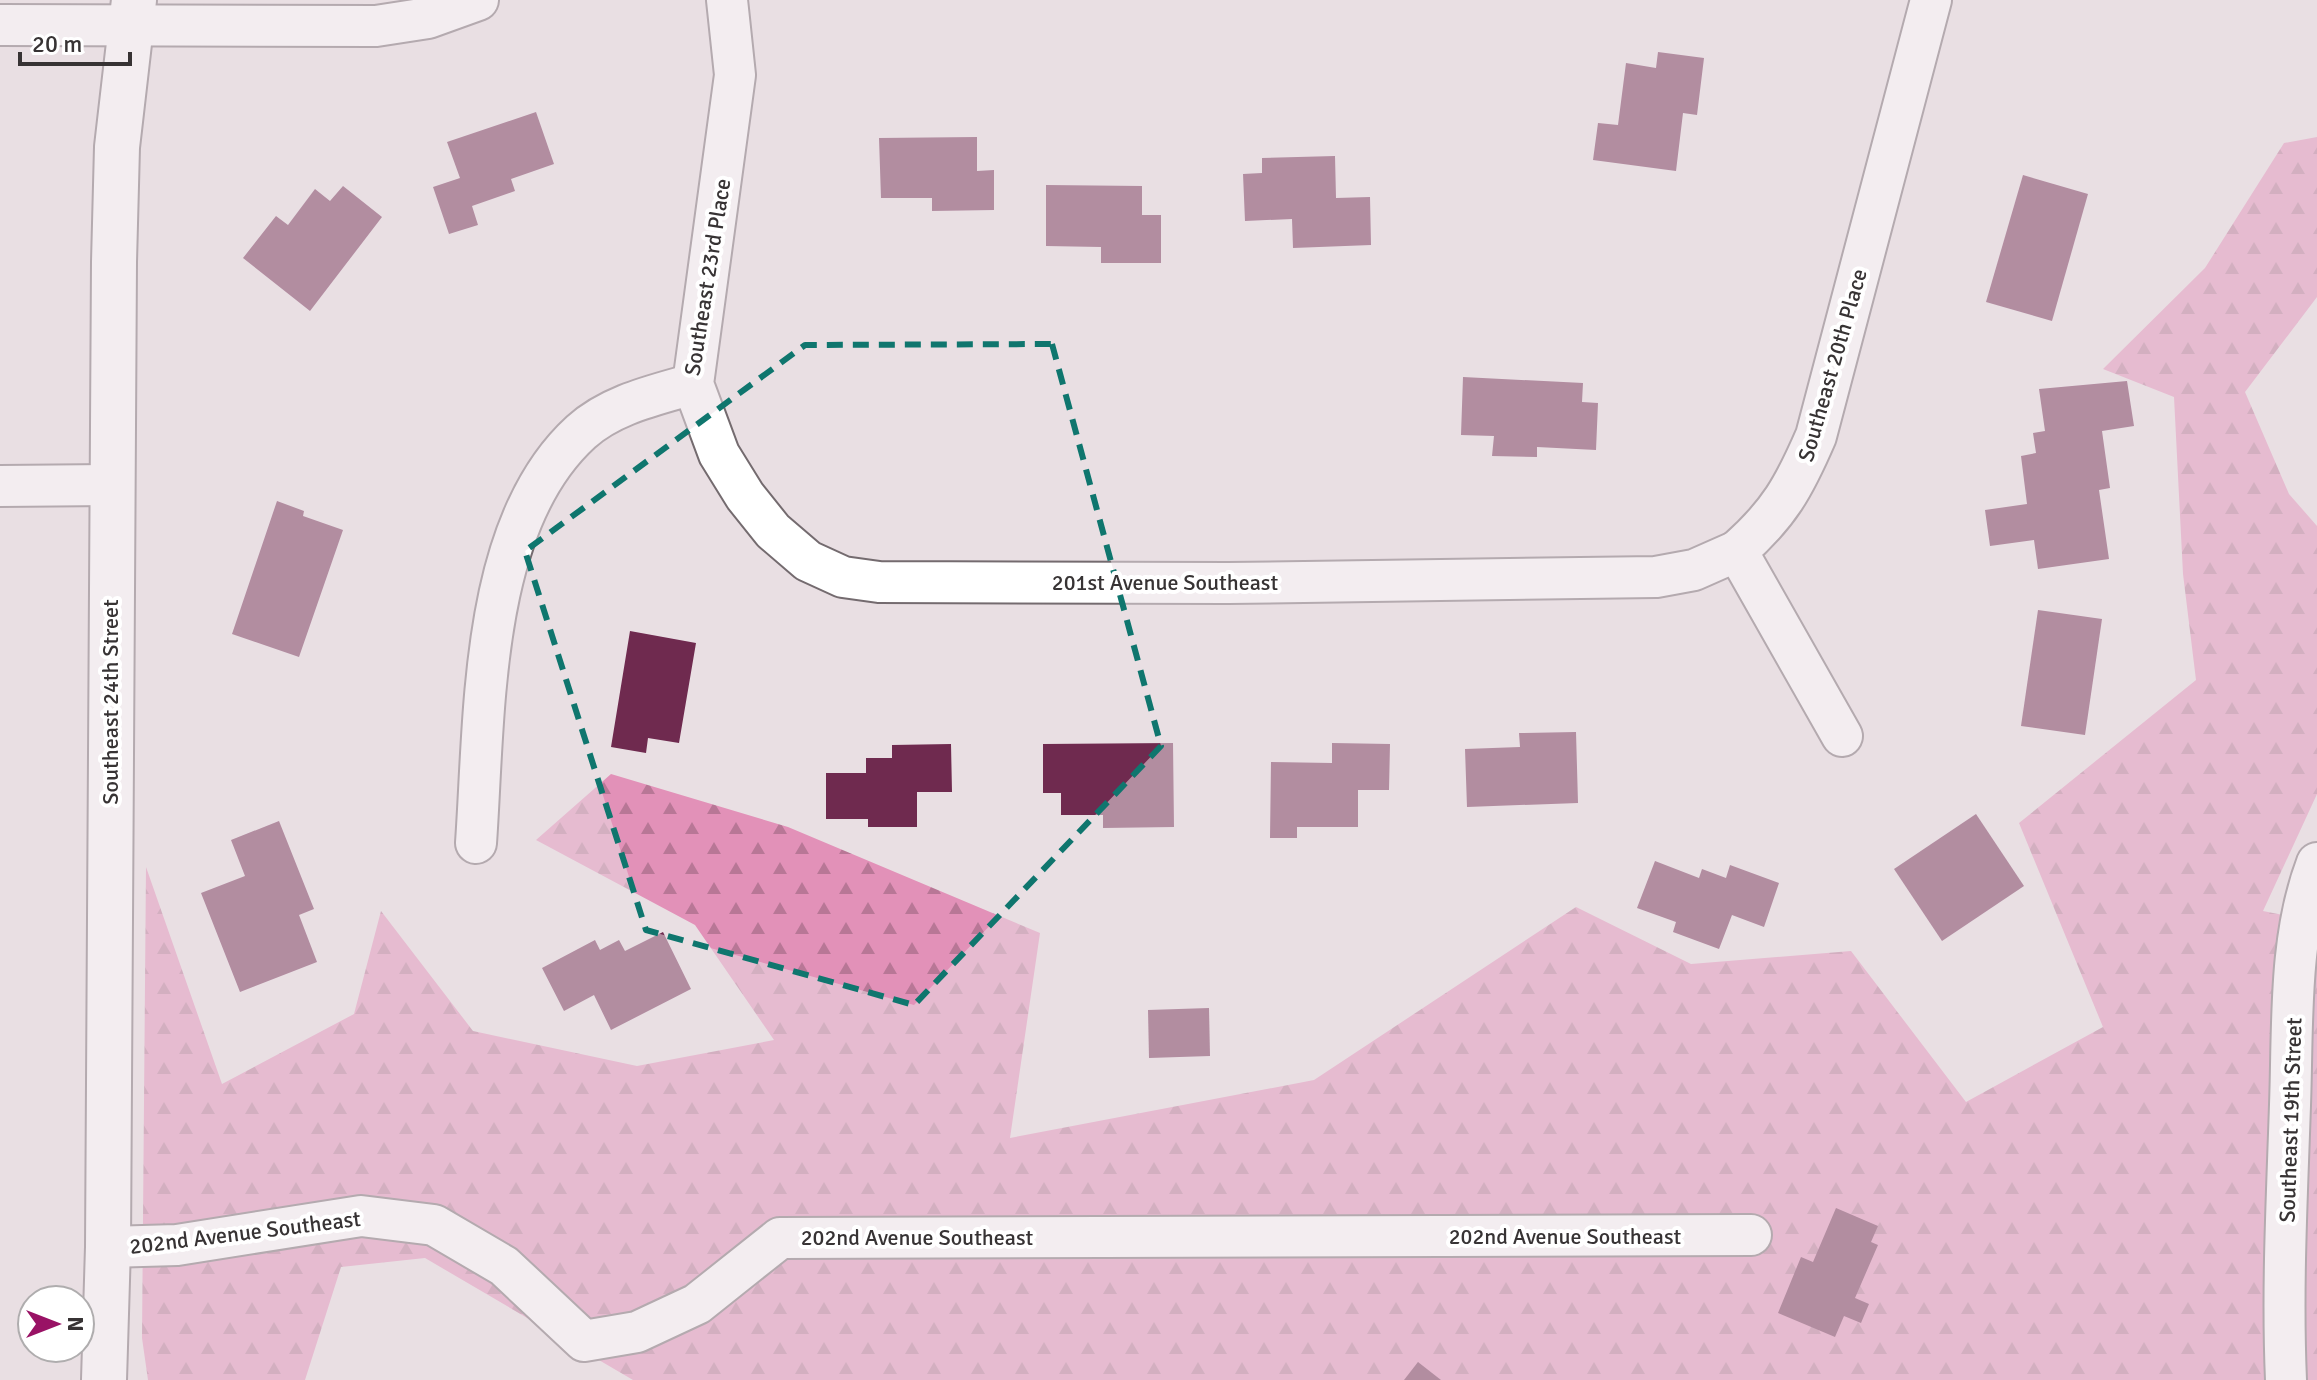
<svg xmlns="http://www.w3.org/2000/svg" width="2317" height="1380" font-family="Signika,sans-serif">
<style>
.forest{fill:url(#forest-firs)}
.building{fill:#6f2a4f}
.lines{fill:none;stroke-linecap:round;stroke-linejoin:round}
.minor-casing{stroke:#746b6f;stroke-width:44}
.tertiary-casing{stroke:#746b6f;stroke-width:48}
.minor{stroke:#fff;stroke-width:40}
.tertiary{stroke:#fff;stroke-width:44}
.marked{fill:none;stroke:#0f766e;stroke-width:6;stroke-dasharray:16 10;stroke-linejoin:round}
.labels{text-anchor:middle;stroke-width:8;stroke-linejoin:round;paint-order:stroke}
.street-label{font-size:22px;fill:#373334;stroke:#fff}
</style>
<defs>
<pattern id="forest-firs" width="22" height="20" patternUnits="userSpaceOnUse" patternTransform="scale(2)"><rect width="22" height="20" fill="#e291b8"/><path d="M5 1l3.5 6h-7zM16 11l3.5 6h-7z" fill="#b87796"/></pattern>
</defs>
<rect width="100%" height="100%" fill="#e9dfe3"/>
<polygon class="forest" points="2317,137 2317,297 2245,392 2289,494 2317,526 2317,794 2263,911 2317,922 2317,1380 633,1380 425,1258 341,1267 305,1380 148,1380 142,1338 146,867 222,1084 354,1014 381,911 473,1031 637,1066 774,1040 695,925 536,840 611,774 788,827 1040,933 1010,1138 1314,1080 1576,907 1691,964 1851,951 1966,1102 2103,1027 2019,823 2196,680 2183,574 2174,397 2103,369 2205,268 2284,143"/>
<g class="building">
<polygon points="1658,52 1704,58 1697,115 1683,113 1676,171 1593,160 1598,123 1618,125 1626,63 1656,68"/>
<polygon points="536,112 554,164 511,179 515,191 472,206 478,225 449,234 433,187 460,178 447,142"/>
<polygon points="977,137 977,171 994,170 994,210 932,211 932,198 881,198 879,138"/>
<polygon points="1335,156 1336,198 1370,197 1371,245 1293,248 1292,219 1245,221 1243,174 1262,173 1262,158"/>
<polygon points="2023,175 2088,194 2052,321 1986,302"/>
<polygon points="1046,185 1142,186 1142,215 1161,215 1161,263 1101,263 1101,247 1046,246"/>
<polygon points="343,186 382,217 310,311 243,258 276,216 288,225 315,189 330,201"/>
<polygon points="1463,377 1583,383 1582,402 1598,403 1596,450 1537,447 1537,457 1492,456 1494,436 1461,435"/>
<polygon points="2127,381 2134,426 2102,431 2110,488 2099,490 2109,559 2038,569 2034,540 1990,546 1985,510 2027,504 2021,456 2036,453 2033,433 2045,431 2039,389"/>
<polygon points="277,501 304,511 303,516 343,530 299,657 232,634"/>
<polygon points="2038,610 2102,619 2085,735 2021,726"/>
<polygon points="630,631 696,643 679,743 648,738 646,753 611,747"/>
<polygon points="1576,732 1578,803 1467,807 1465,749 1520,747 1519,733"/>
<polygon points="1173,743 1174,827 1103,828 1103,815 1061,815 1061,793 1043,793 1043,744"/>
<polygon points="1332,743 1390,744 1389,790 1358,790 1358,827 1297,827 1297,838 1270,838 1271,762 1332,763"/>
<polygon points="951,744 952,792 917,792 917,827 868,827 868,819 826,819 826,773 866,773 866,758 892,758 892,745"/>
<polygon points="1976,814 2024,886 1942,941 1894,869"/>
<polygon points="279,821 314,909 299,915 317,962 240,992 201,893 245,876 231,840"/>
<polygon points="1655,861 1699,878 1702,869 1726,878 1730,865 1779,883 1764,927 1732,915 1719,949 1673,932 1676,922 1637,908"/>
<polygon points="663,932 691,989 611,1030 594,995 564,1011 542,968 595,940 600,950 619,940 625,951"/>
<polygon points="1209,1008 1210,1056 1149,1058 1148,1010"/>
<polygon points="1836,1208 1878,1226 1871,1242 1878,1245 1855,1298 1869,1304 1861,1323 1844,1316 1835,1337 1778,1313 1801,1257 1813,1262"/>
<polygon points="1418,1362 1441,1380 1404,1380"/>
</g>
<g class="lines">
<g class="minor-casing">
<g id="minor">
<polyline points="727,0 735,75 693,384 719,454 745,496 773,531 808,561 843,577 879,582 1228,583 1656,577 1694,570 1737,551"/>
<polyline points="0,25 376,26 428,18 478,0"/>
<polyline points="0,486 110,485"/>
<path d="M1842 736 1737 551C1779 514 1794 487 1816 436L1931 0"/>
<path d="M476 843C485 716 479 525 581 432 612 404 656 395 693 384"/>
<polyline points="108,1247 177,1245 361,1216 434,1225 504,1266 584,1341 637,1332 697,1304 780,1238 1751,1235"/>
<path d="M2286 1380C2282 1288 2287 1197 2290 1105 2293 1025 2288 939 2317 863"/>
</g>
</g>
<g class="tertiary-casing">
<polyline id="tertiary" points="104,1380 108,1247 114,262 117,147 134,0"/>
</g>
<use href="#minor" class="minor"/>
<use href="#tertiary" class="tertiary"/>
</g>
<path d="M0 0H2317V1380H0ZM1052 344 1161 746 914 1005 646 930 525 551 805 345Z" fill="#e9dfe3" fill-opacity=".55" fill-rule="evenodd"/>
<path class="marked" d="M1052 344 1161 746 914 1005 646 930 525 551 805 345Z"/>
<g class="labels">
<g class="street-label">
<text transform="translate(707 277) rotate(-81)" y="8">Southeast 23rd Place</text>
<text transform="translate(1832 365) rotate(-74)" y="8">Southeast 20th Place</text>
<text x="1165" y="590">201st Avenue Southeast</text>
<text transform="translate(110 702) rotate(-90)" y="8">Southeast 24th Street</text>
<text transform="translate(2290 1120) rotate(-88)" y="8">Southeast 19th Street</text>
<text transform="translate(245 1232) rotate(-7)" y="8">202nd Avenue Southeast</text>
<text x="1565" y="1244">202nd Avenue Southeast</text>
<text x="917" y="1245">202nd Avenue Southeast</text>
</g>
</g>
<g transform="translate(56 1324) rotate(90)"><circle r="38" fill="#ffffff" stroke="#afadae" stroke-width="2"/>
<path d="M0-6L14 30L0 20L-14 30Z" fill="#991265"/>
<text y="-12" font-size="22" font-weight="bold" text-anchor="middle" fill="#373334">N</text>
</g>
<path d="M20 52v12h110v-12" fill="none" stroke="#373334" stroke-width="4"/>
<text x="32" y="52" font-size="24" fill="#373334" stroke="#ffffff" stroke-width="6" paint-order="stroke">20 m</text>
</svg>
